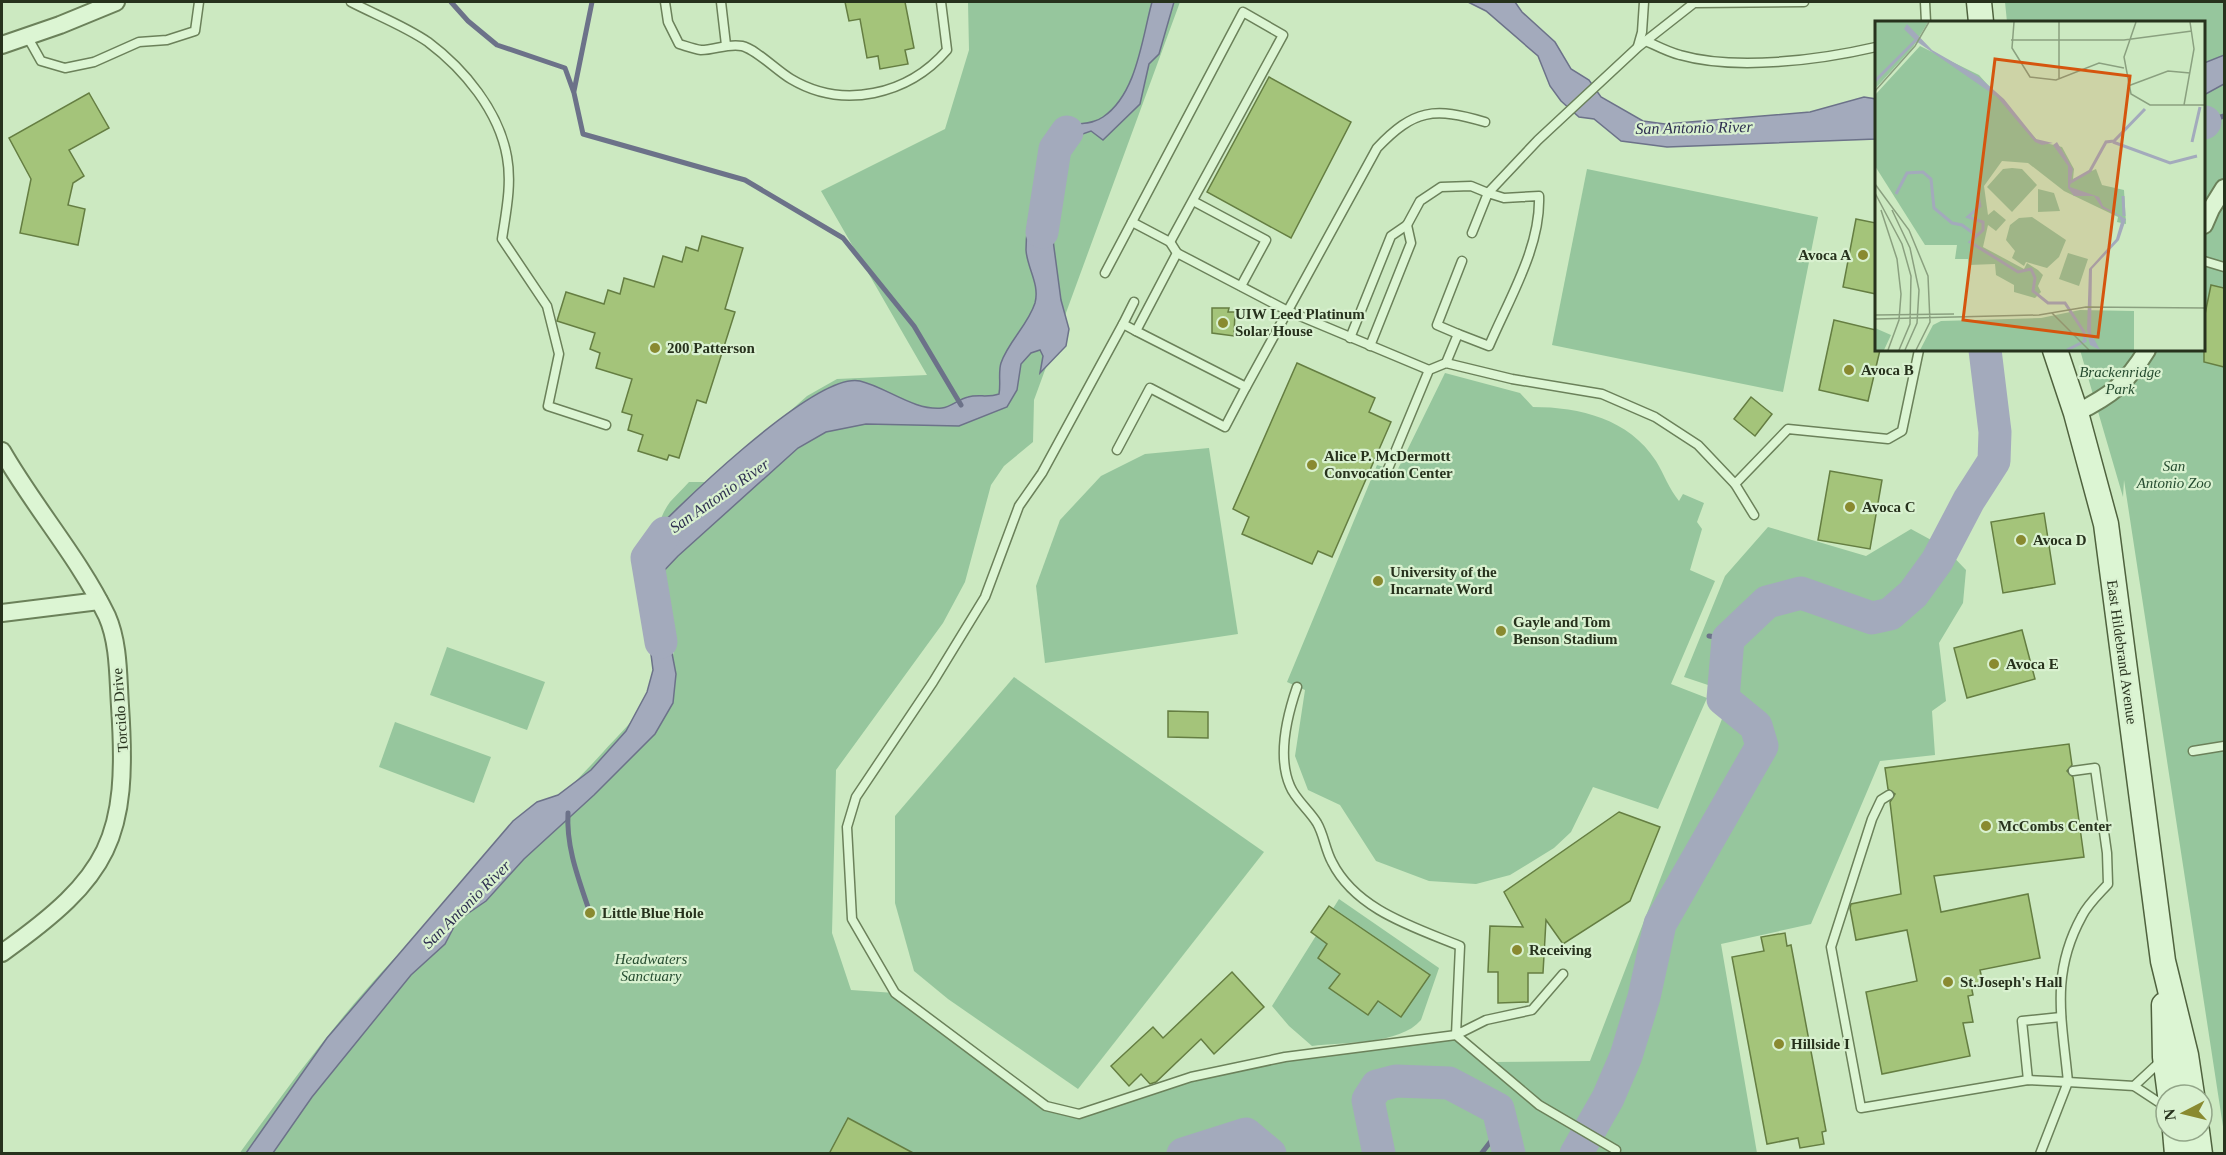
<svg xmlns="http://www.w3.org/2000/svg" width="2226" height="1155" font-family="Georgia,serif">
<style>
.green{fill:#96c69d}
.water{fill:#a3aabc;stroke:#6c7289;stroke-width:1.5}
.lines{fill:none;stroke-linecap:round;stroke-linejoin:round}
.stream{stroke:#6c7289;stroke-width:5}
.river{stroke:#a3aabc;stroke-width:33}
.building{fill:#a4c47a;stroke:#657e42;stroke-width:1.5}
.lane-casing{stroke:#6b815a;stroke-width:11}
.street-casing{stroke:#6b815a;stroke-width:20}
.secondary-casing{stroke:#4f623e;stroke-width:27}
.lane{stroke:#dcf5d3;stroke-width:8}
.street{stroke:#dcf5d3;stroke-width:16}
.secondary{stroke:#dcf5d3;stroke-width:24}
.poi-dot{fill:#898a30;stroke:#d9f1d0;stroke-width:2}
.labels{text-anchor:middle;stroke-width:4.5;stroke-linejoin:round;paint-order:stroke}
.poi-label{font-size:15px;font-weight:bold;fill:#27321d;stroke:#d9f1d0;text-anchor:start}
.park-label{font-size:15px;font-style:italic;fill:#264c30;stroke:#d9f1d0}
.street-label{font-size:15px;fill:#27321d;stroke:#d9f1d0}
.water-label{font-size:16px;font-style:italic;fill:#2e2f50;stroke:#d9f1d0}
.inset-river{fill:none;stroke:#a3aabc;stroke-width:3}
.inset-road{fill:none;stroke:#8aa07f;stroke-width:1.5}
.view{fill:#d5550e;fill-opacity:0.15;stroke:#d5550e;stroke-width:3}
.inset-edge{fill:none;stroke:#27321d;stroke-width:3}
</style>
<rect width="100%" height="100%" fill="#cce9c1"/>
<g class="green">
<path d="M968 2H1180L1034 400 1033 442 1004 466 991 485 965 582 943 623 836 770 832 933 851 990 895 993 1046 1106 1079 1114 1191 1077 1285 1057 1456 1035 1489 1062 1590 1061 1732 693 1684 677 1725 576 1768 527 1866 556 1911 529 1944 547 1966 570 1963 603 1939 643 1946 701 1932 711 1935 755 1880 761 1811 924 1721 944 1757 1153 239 1154C288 1087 335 1022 391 962 460 889 537 825 604 751 628 725 656 698 670 664 692 611 632 554 670 502 676 495 683 489 689 482H711L807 396 837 379 927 375 821 191 945 129 969 50Z"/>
<polygon points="2005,2 2224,2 2224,1133 2124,480 2123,497 2080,350 2204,350 2204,22 2007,22"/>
<polygon points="1587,169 1818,217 1783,392 1552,345"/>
<path d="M1445 373 1520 393 1533 407C1580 407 1629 419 1656 461 1664 474 1669 489 1679 501L1683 494 1704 503 1697 522 1702 529 1690 570 1715 581 1671 684 1707 698 1658 809 1593 787 1571 832 1554 848 1510 875 1476 884 1429 881 1376 861 1340 805 1308 790 1295 756 1305 690 1287 682 1377 465 1397 471Z"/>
<polygon points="1209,448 1238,634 1045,663 1036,586 1060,520 1101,476 1145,454"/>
<polygon points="447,647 545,682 527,730 430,695"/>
<polygon points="1014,677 1264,852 1078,1089 948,999 914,971 895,903 895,816"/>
<polygon points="395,722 491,757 474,803 379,767"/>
<path d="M1339 899 1439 968 1421 1020C1400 1045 1342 1042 1312 1046L1289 1026 1272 1006Z"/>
</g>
<g class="water">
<path d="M1152 2H1174L1159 54 1149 64 1140 104 1103 140 1091 131 1071 138 1046 182 1054 195 1061 199 1053 240 1061 300 1069 329 1066 346 1040 373 1043 356 1040 350 1031 353 1021 364 1017 390 1007 407 959 426 866 424 826 432 798 448 678 556 658 577 636 559 635 551C669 515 814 371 860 381 886 387 914 411 942 408 951 407 959 399 968 397 978 394 988 398 999 394 1001 384 998 372 1001 363 1008 342 1028 325 1035 303 1040 284 1027 268 1026 250 1026 222 1037 169 1049 144 1062 115 1085 130 1103 117 1137 94 1142 38 1152 2Z"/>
<polygon points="1468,2 1515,2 1522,12 1555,42 1571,69 1589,80 1601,97 1643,121 1665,124 1810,112 1864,97 1876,99 1876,139 1667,147 1621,141 1594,119 1579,117 1561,101 1550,86 1538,56 1486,11"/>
<polygon points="2224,55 2224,84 2204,95 2204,63"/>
<polygon points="642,585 663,606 676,674 673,703 655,734 594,795 524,859 486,901 457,921 445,944 411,975 312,1097 273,1153 246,1153 327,1038 513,821 537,802 558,795 591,770 626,731 647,692 653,670"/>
</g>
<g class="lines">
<g class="stream">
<polyline points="451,2 468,21 497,45 565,68 574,93 583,134 745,180 843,238 914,326 961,405"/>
<polyline points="574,91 592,2"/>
<polyline points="2205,122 2224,116"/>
<polyline points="1709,636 1728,639"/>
<path d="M568 813C566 848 579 880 590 913"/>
<polyline points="1481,1154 1501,1128"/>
</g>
<g class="river">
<polyline points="2204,123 2205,122"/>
<polyline points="1042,232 1055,149 1067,132"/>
<polyline points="661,642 647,558 665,533"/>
<polyline points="1183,1154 1246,1134 1270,1154"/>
<polyline points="1379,1154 1368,1100 1377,1086 1396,1081 1449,1083 1498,1109 1509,1154"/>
<polyline points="1576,1154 1608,1098 1626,1056 1644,997 1660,924 1762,746 1756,726 1723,699 1728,639 1767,602 1801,593 1872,618 1890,614 1913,594 1937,561 1969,500 1994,461 1995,432 1985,350"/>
</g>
</g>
<g class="building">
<polygon points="845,2 905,2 914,48 905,50 908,64 880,69 878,56 867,58 860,19 849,21"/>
<polygon points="1269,77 1351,122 1291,238 1207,192"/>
<polygon points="89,93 109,128 69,150 84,176 73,183 68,205 85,209 78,245 20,233 31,179 9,138"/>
<polygon points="1856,219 1876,223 1876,294 1843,287"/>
<polygon points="702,236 743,248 725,309 735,312 706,403 697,400 679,458 669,455 667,460 638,451 643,435 628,430 632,415 622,412 632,379 596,368 600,353 590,349 595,333 557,321 566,292 604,304 608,290 620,294 624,278 654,287 663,256 682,262 686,247 698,251"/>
<polygon points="2211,285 2224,288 2224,367 2204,362 2204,319"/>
<polygon points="1212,308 1229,308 1228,312 1235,312 1234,336 1212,333"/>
<polygon points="1834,320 1876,330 1876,350 1880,350 1868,401 1819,390"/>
<polygon points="1297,363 1375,398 1369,412 1391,422 1332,557 1318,551 1312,564 1242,534 1249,517 1233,509"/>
<polygon points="1751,397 1772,414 1755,436 1734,419"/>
<polygon points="1830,471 1882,480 1870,549 1818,540"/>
<polygon points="2044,513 2055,584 2003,593 1991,522"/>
<polygon points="2022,630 2035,679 1967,698 1954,648"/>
<polygon points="1168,711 1208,712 1208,738 1168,737"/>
<polygon points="2069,744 2072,765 2067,771 2073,777 2084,857 1934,876 1941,912 2028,894 2040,958 1980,970 1983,983 1971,985 1973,995 1968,996 1973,1022 1963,1023 1970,1056 1882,1074 1866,992 1917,981 1907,930 1856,940 1850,908 1851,904 1901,894 1890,802 1895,794 1888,789 1885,768"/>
<polygon points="1619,812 1660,827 1630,901 1563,944 1546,920 1543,973 1528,973 1528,1002 1498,1003 1498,972 1488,972 1490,926 1523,927 1504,892"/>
<polygon points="1329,906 1430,975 1401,1017 1378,1001 1368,1015 1329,988 1340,974 1318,958 1327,944 1311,932"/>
<polygon points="1785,933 1787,946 1791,945 1826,1131 1822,1132 1824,1144 1800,1148 1798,1138 1767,1144 1732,957 1764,951 1761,937"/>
<polygon points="1232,972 1264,1007 1214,1054 1201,1039 1156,1082 1150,1084 1141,1074 1129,1086 1111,1066 1153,1027 1163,1038"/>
<polygon points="848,1118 915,1154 829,1154"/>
</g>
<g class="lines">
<g class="lane-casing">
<g id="lane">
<path d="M351 2C376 15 405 26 428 42 464 69 499 111 507 157 512 184 506 212 502 239L547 306 559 354 548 406 606 425"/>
<path d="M665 2 668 22 679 44C686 46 694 49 701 50 715 50 728 43 742 46 756 49 777 71 791 79 843 110 908 95 947 50L941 2"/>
<polyline points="721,2 726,45"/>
<polyline points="1925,2 1926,22"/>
<polyline points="27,36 41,61 65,68 94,62 139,42 167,40 195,31 199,2"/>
<path d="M1646 41C1657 46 1668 52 1680 55 1736 71 1820 60 1876 47"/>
<polyline points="1638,46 1642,32 1644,2"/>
<polyline points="1193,201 1266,240 1241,286"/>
<polyline points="1132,222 1170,242 1177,253"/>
<polyline points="2204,261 2224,267"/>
<polyline points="1105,273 1243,12 1283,35 1170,242"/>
<polyline points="1123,324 1134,302"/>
<path d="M1136 331 1246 387 1377 148C1414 109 1434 107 1485 122"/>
<polyline points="1458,334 1437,325 1462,261"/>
<polyline points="1350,338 1391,236 1407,225 1420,201 1441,187 1471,186 1488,193 1538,140 1638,47 1694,3 1804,2"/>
<polyline points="1370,346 1411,243 1407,225"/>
<path d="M1446 363 1458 334 1489 346C1509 299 1541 247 1539 196L1504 198 1488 193 1472 233"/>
<polyline points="1429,370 1288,311 1177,253 1136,331 1123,324 1042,473 1019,506 985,597 933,682 856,797 847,827 852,919 895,993 1046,1106 1079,1114 1191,1077 1285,1057 1456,1035 1539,1105 1616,1150 1615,1154"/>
<polyline points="1117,450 1150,388 1225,427 1246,387"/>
<polyline points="1388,469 1429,370 1446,363 1512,379 1602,394 1655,417 1698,445 1735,484 1788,429 1888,439 1902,431 1919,350"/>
<polyline points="1735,484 1754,515"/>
<path d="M1297 687C1287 716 1277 756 1290 786 1295 799 1309 810 1317 823 1324 835 1325 849 1332 862 1356 910 1414 927 1460 946L1456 1035 1486 1020 1532 1010 1563 974"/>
<polyline points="2193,751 2224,746"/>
<path d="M1889 795 1881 800 1872 819 1831 947 1861 1108 2028 1080 2068 1082C2062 1019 2050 974 2082 916 2088 904 2099 894 2108 884L2107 853 2095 768 2073 771"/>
<polyline points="2028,1080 2022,1021 2061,1017"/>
<polyline points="2134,1086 2162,1060"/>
<polyline points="2040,1154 2068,1082 2134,1086 2166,1107"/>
</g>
</g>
<g class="street-casing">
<g id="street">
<polyline points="2,45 60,25 116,2"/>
<polyline points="2204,225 2211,209 2224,188"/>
<path d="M2076 413C2112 395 2126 384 2147 350"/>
<path d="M2 451C34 507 79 558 107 616 119 643 118 677 120 706 129 839 110 876 2 953"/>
<polyline points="2,613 99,601"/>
</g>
</g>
<g class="secondary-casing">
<g id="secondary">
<polyline points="1979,2 1981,22"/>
<polyline points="2055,350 2076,413 2106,524 2163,961 2186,1055 2192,1095"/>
<polyline points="2164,1005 2165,1057 2170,1095"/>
<polyline points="2175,1131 2177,1154"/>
<polyline points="2197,1131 2200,1154"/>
</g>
</g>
<use href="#lane" class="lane"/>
<use href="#street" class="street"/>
<use href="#secondary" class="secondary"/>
</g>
<g class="poi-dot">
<circle cx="1863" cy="255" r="6"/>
<circle cx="1223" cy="323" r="6"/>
<circle cx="655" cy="348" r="6"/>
<circle cx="1849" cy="370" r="6"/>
<circle cx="1312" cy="465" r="6"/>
<circle cx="1850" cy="507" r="6"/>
<circle cx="2021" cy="540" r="6"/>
<circle cx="1378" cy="581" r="6"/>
<circle cx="1501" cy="631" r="6"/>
<circle cx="1994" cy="664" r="6"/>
<circle cx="1986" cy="826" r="6"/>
<circle cx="590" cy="913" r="6"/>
<circle cx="1517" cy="950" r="6"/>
<circle cx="1948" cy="982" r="6"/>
<circle cx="1779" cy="1044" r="6"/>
</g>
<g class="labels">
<g class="poi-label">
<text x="1851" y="260" text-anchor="end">Avoca A</text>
<text x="1235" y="319">UIW Leed Platinum<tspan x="1235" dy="17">Solar House</tspan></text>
<text x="667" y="353">200 Patterson</text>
<text x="1861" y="375">Avoca B</text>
<text x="1324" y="461">Alice P. McDermott<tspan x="1324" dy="17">Convocation Center</tspan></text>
<text x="1862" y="512">Avoca C</text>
<text x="2033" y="545">Avoca D</text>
<text x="1390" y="577">University of the<tspan x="1390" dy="17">Incarnate Word</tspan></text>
<text x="1513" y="627">Gayle and Tom<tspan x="1513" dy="17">Benson Stadium</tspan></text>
<text x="2006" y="669">Avoca E</text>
<text x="1998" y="831">McCombs Center</text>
<text x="602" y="918">Little Blue Hole</text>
<text x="1529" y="955">Receiving</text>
<text x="1960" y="987">St.Joseph's Hall</text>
<text x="1791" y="1049">Hillside I</text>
</g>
<g class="park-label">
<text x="2120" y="377">Brackenridge<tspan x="2120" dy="17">Park</tspan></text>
<text x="2174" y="471">San<tspan x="2174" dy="17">Antonio Zoo</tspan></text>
<text x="651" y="964">Headwaters<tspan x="651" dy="17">Sanctuary</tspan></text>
</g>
<g class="street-label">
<text transform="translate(2122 652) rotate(82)" y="5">East Hildebrand Avenue</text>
<text transform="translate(120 710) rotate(-94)" y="5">Torcido Drive</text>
</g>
<g class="water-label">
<text transform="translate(1694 127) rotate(-1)" y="6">San Antonio River</text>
<text transform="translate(719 495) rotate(-35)" y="6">San Antonio River</text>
<text transform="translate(466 904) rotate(-45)" y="6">San Antonio River</text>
</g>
</g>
<g transform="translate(1875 21)">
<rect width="330" height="330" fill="#cce9c1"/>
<path d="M0 1H53L38 26 0 68ZM45 25 104 54 163 120 187 126 199 148 198 158 221 148 227 164 249 169 251 203 242 201 243 196 189 170 153 142 127 140 109 165 113 194 119 189 131 199 121 210 113 204 108 226 149 248 152 242 163 249 168 254 163 265 166 271 160 277 139 271V264L121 254 120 243 94 244 93 238H80L82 224H50L0 145V74ZM137 147 147 148 162 164 137 191 112 166 128 148ZM163 168 179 172 185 190 163 191ZM157 196 191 219 184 236 172 247 151 241 149 245 137 237 140 230 131 219 135 204 144 197ZM193 232 213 238 204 265 184 258ZM205 289 259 290V329H45L58 304 66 300 166 297ZM0 307 16 314 9 329H0Z" fill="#96c69d"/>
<path d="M32 3 57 29 104 56 129 78 161 118 178 122 167 124 160 121 122 76 41 20 29 8ZM182 121 198 148 195 166 224 176 228 185 251 198 244 219 217 248 216 312 225 329 215 324 212 309 214 248 241 218 246 201 244 195 227 187 219 175H199L193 167V145L178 124Z" fill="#a3aabc"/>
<path class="inset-river" d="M0 60 42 18M238 121 295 142 322 135M317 121 325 86M194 162 215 150 231 121 239 120 270 88M21 173 32 152 48 151 56 158 59 187 77 202 87 204 102 215M103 175 105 185 93 196 108 201V209L95 221 143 251 156 248 160 257 158 270 173 282H190L209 311M248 175 249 195M192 329 210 320 209 311"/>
<path class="inset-road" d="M139 1 137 27 155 56 181 59 224 42 249 47M184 1V58M261 1 249 36 256 73 275 84H330M136 19H249L317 10M253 65 293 50 315 52M0 70 40 25 54 1M309 84 319 28 315 1M0 163 34 209 53 255 55 301 41 329M0 172 27 223 36 255 35 303 24 329M6 189 22 238 26 273 24 299 13 329M17 189 35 227 44 269 42 302 30 329M177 292 214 329M0 294 79 293M0 298 164 294 211 286 330 287"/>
<path class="view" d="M120 38 255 55 223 316 88 299Z"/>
<rect width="330" height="330" class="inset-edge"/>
</g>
<rect width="2226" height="1155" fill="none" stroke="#27321d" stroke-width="6"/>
<g transform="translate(2184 1113) rotate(263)"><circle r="28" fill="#d9f1d0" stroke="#92a588" stroke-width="1.5"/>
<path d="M0-4.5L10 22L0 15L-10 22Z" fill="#898a30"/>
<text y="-9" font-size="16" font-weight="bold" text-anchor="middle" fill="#27321d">N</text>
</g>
</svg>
